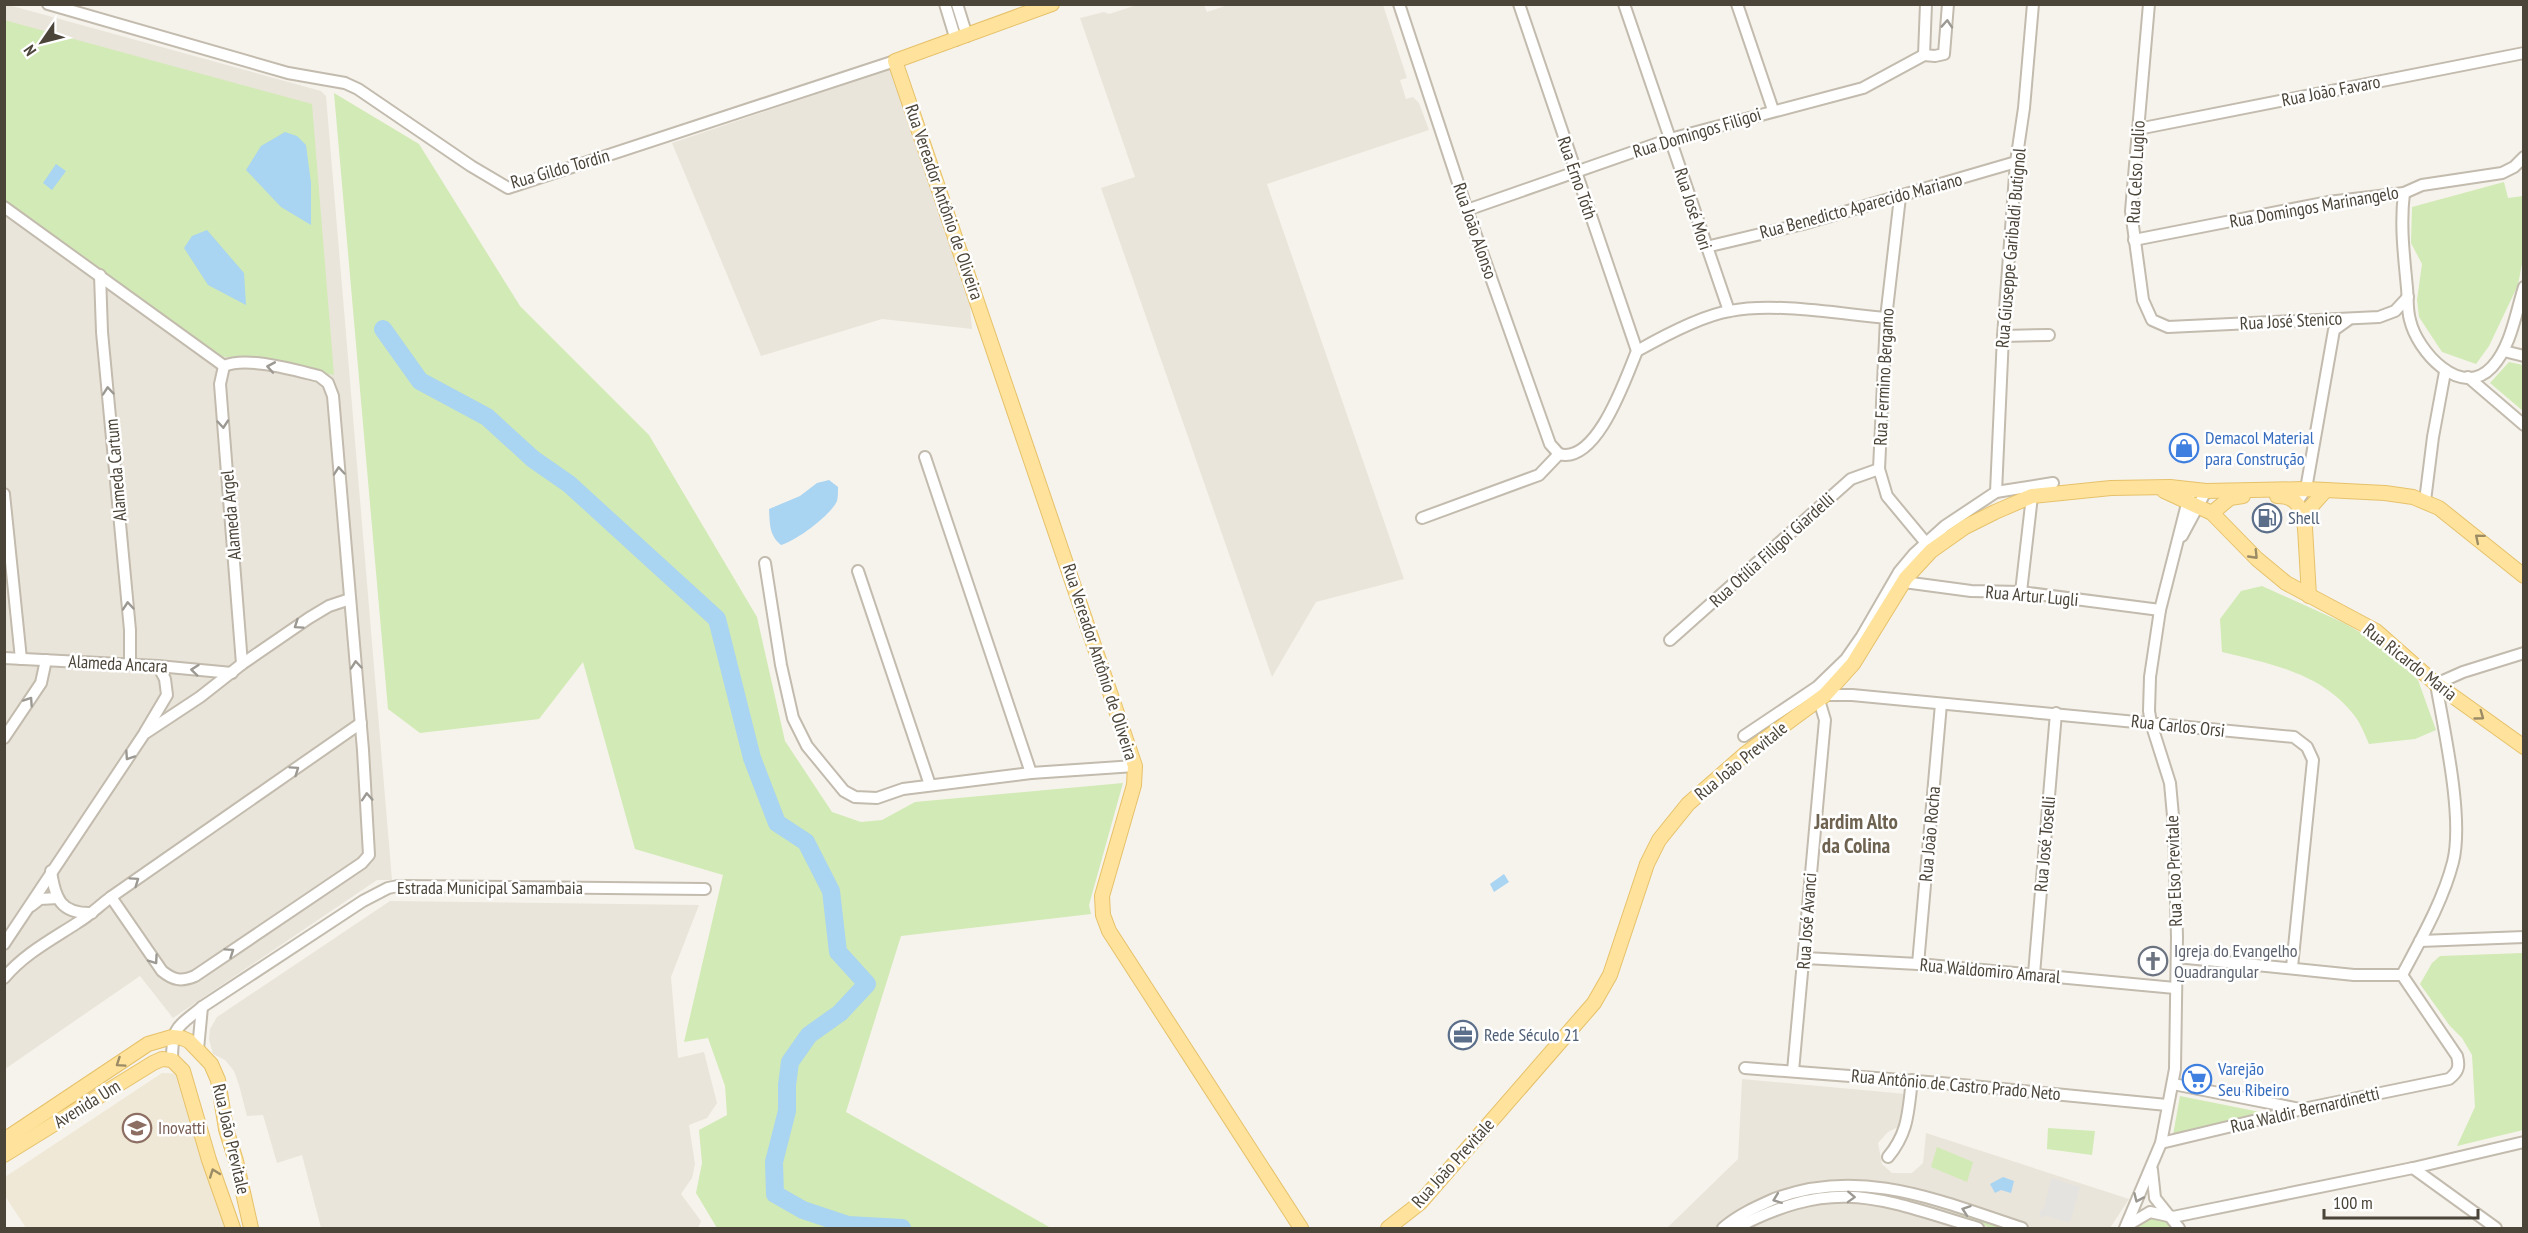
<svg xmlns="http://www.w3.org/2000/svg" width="2528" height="1233" font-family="'PT Sans Narrow',sans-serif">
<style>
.residential{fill:#eae5da}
.education{fill:#efe8d6}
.green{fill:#d2eab5}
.parking{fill:#e5e3e0}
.water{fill:#a9d4f2}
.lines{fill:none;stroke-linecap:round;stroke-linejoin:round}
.river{stroke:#a9d4f2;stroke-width:18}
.minor-casing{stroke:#c2bbae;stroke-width:14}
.major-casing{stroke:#e6c16a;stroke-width:16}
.minor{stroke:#fff;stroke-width:10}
.major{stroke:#ffe39c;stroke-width:14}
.oneway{stroke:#9c9892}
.oneway2{stroke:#9c8c66}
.labels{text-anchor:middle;stroke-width:5;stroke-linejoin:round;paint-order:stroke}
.street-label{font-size:18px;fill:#4b4439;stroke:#fff}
.shop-label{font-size:18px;fill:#366cbe;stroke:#fff;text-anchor:start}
.service-label{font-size:18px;fill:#4e5e75;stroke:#fff;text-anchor:start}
.worship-label{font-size:18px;fill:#5b616d;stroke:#fff;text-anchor:start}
.education-label{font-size:18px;fill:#785e54;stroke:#fff;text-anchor:start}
.quarter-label{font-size:21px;font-weight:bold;fill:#6e6250;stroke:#fff}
</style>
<rect width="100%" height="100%" fill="#f6f3ec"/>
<g class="residential">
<polygon points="5,4 321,91 326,96 392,880 377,880 173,1018 140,976 5,1069"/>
<polygon points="1137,5 1204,5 1207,12 1231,4 1383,5 1407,78 1400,80 1406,99 1413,97 1419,103 1429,130 1267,184 1404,579 1316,602 1272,677 1101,188 1135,177 1080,18 1104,12 1109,14"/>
<polygon points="890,69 969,295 972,329 882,319 761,356 672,143"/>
<polygon points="390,901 699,905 671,977 678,1058 704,1052 717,1103 707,1118 689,1125 695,1164 692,1178 681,1194 701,1221 698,1228 321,1228 302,1155 277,1163 263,1115 247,1116 239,1085 234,1071 225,1060 213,1054 209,1039 210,1029 217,1017"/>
<polygon points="1742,1079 1906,1094 1902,1125 1888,1132 1878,1143 1882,1164 1892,1173 1912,1173 1923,1163 1926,1133 2129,1199 2110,1228 1667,1228 1738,1159"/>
</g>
<polygon class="education" points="162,1073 181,1074 226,1228 26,1228 5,1196 5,1177"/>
<g class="green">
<polygon points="4,20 312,104 334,375 220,356 5,206"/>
<polygon points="334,93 419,144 520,306 649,435 757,617 785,741 832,812 861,822 882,820 915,802 1123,783 1089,905 1091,914 901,936 846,1112 1051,1228 717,1228 696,1193 702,1163 699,1130 727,1115 725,1086 708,1038 684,1042 723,875 635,849 583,662 539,719 420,733 388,709"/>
<polygon points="2504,182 2508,198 2523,196 2523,258 2518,285 2489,346 2476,364 2442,352 2419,317 2417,300 2422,264 2411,243 2412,207"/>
<polygon points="2509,362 2523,365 2523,411 2490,383"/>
<path d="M2262 586 2344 623 2375 641 2418 680 2436 730 2415 739 2369 744C2365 735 2361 724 2354 715 2322 673 2271 664 2222 652L2220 619 2241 591Z"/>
<polygon points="2523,953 2523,1130 2457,1146 2475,1107 2472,1055 2462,1038 2450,1026 2420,984 2432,963 2440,956"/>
<polygon points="2180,1096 2265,1113 2173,1135"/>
<polygon points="2048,1128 2095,1131 2092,1155 2047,1149"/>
<polygon points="1937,1147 1973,1162 1967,1182 1931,1167"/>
<polygon points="1964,1213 2011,1228 1992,1228 1962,1218 1960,1216"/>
<polygon points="2158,1216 2172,1228 2138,1228 2140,1223"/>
</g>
<polygon class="parking" points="2051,1178 2080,1187 2070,1223 2047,1216 2041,1218 2039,1211 2044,1208"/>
<g class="water">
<polygon points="285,132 297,136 306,145 311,183 311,225 281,207 246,170 261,146"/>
<polygon points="56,164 66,171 52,190 43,183"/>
<polygon points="207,230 244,273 246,305 208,285 184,248 192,236"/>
<path d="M829 480 838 487C838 491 838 497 837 501 831 515 796 541 781 545 769 535 770 524 769 509L800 496 817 483Z"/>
<polygon points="1504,874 1509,882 1494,892 1490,884"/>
<polygon points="2003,1177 2014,1181 2011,1193 2001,1190 1995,1193 1990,1184"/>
</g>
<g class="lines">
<polyline class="river" points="383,329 420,381 487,417 533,459 569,484 717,619 752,758 777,823 806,842 831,891 838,952 867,984 840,1013 809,1035 790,1062 787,1085 787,1111 774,1162 775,1194 803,1210 848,1225 902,1228"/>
<g class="minor-casing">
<g id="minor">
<polyline points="48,4 288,73 345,83 358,89 471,166 508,188 895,61"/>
<polyline points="945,4 956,40"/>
<polyline points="957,4 967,36"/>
<polyline points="1399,4 1467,210 1550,444 1559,454"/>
<polyline points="1519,4 1637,351"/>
<polyline points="1624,4 1729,311"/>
<polyline points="1737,4 1773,110"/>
<polyline points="1926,4 1924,55 1935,56 1944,54 1948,4"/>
<polyline points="2149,4 2131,211 2143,300 2152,320 2168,327 2379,317 2395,311 2408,297"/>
<polyline points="2138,129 2524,53"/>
<path d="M2404 193C2400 225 2404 256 2407 288 2408 298 2407 310 2410 320 2417 351 2461 400 2492 367 2511 347 2516 312 2524 287"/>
<polyline points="1900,197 1886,318 1879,469 1887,496 1926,543"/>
<polyline points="4,207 224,366"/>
<polyline points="1467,210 1670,139 1863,88 1924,55"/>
<polyline points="2134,240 2328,202 2404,193 2422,185 2502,173 2514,167 2524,157"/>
<polyline points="1706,247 1803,224 2016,162"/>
<polyline points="100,275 102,332 130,630 130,664"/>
<polyline points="2003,336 2049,335"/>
<polyline points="2504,351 2524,356"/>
<polyline points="224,366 220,384 242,664"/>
<polyline points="2468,377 2524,425"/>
<path d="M1559 454C1597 465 1626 377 1637 351 1660 338 1704 315 1730 311 1774 302 1841 314 1886 318"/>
<polyline points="925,457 1031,773"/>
<polyline points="1996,492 2003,336 2016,162 2024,108 2033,4"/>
<polyline points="4,494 21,659"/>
<polyline points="2425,501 2433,437 2445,372"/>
<polyline points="2297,502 2306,489 2334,330 2348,320"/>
<polyline points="1422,518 1539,475 1559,454"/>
<polyline points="2182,536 2206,491"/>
<polyline points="765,563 781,665 793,718 807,746 844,791 855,797 877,798 903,789 1031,773 1135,766"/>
<polyline points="858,571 930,785"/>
<polyline points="1904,582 1971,591 2021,592 2160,610"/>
<polyline points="2021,592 2032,496"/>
<polyline points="1670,640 1851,479 1879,469"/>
<polyline points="4,658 158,666 232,673"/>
<polyline points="1825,695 1852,695 2294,737 2307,747 2313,760 2292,967"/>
<polyline points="145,732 167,695 165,679 158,666"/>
<polyline points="1744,736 1817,687 1846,659 1862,636 1899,572 1914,554 1945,526 1996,492 2053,483"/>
<polyline points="4,738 41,683 46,660"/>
<path d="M51 871C55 899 61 914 92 913"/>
<path d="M111 897 162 971C173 980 181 982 195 976L362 863 369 855 363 750 333 396 328 383 319 376C294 370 247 356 224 366"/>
<polyline points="31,906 40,899 58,898"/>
<polyline points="2420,941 2524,937"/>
<polyline points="4,944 144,734 200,697 242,664 309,618 329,606 350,599"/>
<polyline points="2177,957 2354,975 2402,975"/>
<polyline points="1805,958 1918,964 2175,988"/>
<polyline points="1918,964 1941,704"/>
<polyline points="2034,974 2056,713"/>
<path d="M4 978C24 954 51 940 77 923 89 916 99 906 111 897L361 723"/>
<polyline points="198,1049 202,1007"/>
<path d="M172 1060C172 1026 177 1028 202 1007L363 901 388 888 398 886 705 889"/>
<polyline points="1745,1068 1941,1083 2167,1105"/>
<polyline points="1793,1071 1825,720 1819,700"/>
<polyline points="2173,1084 2300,1109"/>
<path d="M2161 1143 2303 1109 2449 1079C2458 1072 2460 1067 2457 1056L2402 975C2421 939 2443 901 2453 862 2464 818 2444 730 2436 684L2463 672 2524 653"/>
<path d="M1888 1157C1909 1132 1908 1111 1912 1080"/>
<polyline points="2413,1168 2496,1228"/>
<polyline points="2152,1170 2155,1198 2179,1228"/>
<polyline points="2128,1225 2150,1212 2173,1217 2413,1168 2524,1142"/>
<path d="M1723 1228C1738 1215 1756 1207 1774 1199 1860 1166 1940 1201 2022 1228"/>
<path d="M1736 1228C1836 1176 1878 1198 1978 1228"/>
<polyline points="2125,1228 2161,1143 2175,1069 2177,937 2174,827 2170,783 2151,723 2149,711 2150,677 2160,610 2189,496"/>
</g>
</g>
<g class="major-casing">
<g id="major">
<polyline points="1052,4 895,61 1135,766 1134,785 1102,896 1103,915 1109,931 1301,1228"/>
<polyline points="2164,491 2212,513 2257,559 2286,583 2376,631 2436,684 2524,747"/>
<path d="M2277 496C2299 496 2301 509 2305 528"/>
<polyline points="2212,513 2230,498 2243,496"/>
<polyline points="2309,596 2305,528 2308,510 2326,490"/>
<polyline points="4,1140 148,1044 172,1037 182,1038 189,1041 211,1064 218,1080 226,1129 236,1161 251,1228"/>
<polyline points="4,1155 153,1063 162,1059 172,1060 183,1071 209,1160 233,1228"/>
<polyline points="1388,1228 1420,1203 1594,1003 1610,975 1647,864 1659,840 1688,804 1745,754 1825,695 1853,664 1906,578 1931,551 1965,527 1995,512 2032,496 2111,488 2170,487 2206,491 2306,489 2385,493 2413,497 2439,508 2524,576"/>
</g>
</g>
<use href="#minor" class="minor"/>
<use href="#major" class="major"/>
</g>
<defs><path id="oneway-chevron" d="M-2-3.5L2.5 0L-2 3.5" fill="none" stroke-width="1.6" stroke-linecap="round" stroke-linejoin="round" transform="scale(1.5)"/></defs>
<g class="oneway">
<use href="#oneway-chevron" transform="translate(1947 24) rotate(-86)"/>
<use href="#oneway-chevron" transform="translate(271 367) rotate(-170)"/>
<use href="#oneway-chevron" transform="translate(108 391) rotate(-95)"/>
<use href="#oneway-chevron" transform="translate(223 424) rotate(85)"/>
<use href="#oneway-chevron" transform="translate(339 471) rotate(-95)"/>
<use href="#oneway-chevron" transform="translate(128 606) rotate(-95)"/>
<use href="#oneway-chevron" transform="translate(298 625) rotate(146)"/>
<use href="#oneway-chevron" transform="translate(356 665) rotate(-95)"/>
<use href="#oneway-chevron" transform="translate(195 670) rotate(-174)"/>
<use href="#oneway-chevron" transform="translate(29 701) rotate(-56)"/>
<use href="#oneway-chevron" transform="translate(129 756) rotate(124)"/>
<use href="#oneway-chevron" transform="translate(295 770) rotate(-35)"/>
<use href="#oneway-chevron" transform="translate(367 797) rotate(-94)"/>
<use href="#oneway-chevron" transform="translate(135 881) rotate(-35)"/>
<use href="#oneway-chevron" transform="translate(230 952) rotate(-34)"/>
<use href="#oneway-chevron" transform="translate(154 960) rotate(55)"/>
<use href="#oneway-chevron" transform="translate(1851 1197) rotate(2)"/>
<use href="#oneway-chevron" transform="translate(2138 1198) rotate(114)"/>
<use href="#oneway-chevron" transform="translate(1777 1199) rotate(159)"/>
<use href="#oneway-chevron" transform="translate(1966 1210) rotate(-161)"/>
</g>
<g class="oneway2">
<use href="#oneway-chevron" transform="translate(2479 538) rotate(-140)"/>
<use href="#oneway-chevron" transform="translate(2254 555) rotate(46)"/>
<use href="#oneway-chevron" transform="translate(2480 716) rotate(36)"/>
<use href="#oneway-chevron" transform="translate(120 1063) rotate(146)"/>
<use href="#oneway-chevron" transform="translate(214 1173) rotate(-110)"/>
</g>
<defs>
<g id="shop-ring" transform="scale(1.5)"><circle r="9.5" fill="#fff" stroke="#3f7fe0" stroke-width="1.5"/><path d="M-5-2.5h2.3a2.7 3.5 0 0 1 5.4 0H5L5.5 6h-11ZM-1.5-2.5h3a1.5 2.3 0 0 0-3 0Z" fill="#3f7fe0"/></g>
<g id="fuel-ring" transform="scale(1.5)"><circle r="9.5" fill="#fff" stroke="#5c6f8a" stroke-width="1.5"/><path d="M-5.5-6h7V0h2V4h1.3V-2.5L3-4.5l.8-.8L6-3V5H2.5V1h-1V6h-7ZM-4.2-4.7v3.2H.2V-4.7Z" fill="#5c6f8a"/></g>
<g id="church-ring" transform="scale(1.5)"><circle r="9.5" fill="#fff" stroke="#6b7280" stroke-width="1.5"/><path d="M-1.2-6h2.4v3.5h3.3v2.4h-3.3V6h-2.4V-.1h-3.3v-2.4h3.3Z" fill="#6b7280"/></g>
<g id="office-ring" transform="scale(1.5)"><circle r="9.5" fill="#fff" stroke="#5c6f8a" stroke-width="1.5"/><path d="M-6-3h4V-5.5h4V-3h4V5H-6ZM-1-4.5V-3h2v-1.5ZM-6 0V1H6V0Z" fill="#5c6f8a"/></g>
<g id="supermarket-ring" transform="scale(1.5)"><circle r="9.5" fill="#fff" stroke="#3f7fe0" stroke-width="1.5"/><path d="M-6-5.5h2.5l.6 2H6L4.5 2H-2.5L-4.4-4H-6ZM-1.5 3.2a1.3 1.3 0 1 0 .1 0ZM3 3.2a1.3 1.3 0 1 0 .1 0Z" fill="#3f7fe0"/></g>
<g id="school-ring" transform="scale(1.5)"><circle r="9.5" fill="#fff" stroke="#8d6e63" stroke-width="1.5"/><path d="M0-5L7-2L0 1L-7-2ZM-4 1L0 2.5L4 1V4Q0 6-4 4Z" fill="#8d6e63"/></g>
</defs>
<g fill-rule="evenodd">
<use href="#shop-ring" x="2184" y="448"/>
<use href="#fuel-ring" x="2267" y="518"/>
<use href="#church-ring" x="2153" y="961"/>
<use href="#office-ring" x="1463" y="1035"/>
<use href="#supermarket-ring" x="2197" y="1079"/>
<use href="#school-ring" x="137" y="1128"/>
</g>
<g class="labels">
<g class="street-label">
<text transform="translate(2331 91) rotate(-11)" y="6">Rua João Favaro</text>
<text transform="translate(1697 133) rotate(-17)" y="6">Rua Domingos Filigoi</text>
<text transform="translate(560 169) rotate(-16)" y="6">Rua Gildo Tordin</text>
<text transform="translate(2136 172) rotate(-87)" y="6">Rua Celso Luglio</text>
<text transform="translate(1577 178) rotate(71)" y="6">Rua Erno Tóth</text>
<text transform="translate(944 202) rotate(71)" y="6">Rua Vereador Antônio de Oliveira</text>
<text transform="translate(1861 206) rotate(-15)" y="6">Rua Benedicto Aparecido Mariano</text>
<text transform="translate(2314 207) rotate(-10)" y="6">Rua Domingos Marinangelo</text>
<text transform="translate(1693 209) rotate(72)" y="6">Rua José Mori</text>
<text transform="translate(1475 231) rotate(71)" y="6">Rua João Alonso</text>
<text transform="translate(2011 248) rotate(-85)" y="6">Rua Giuseppe Garibaldi Butignol</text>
<text transform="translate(2291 321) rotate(-3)" y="6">Rua José Stenico</text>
<text transform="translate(1884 377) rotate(-87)" y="6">Rua Fermino Bergamo</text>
<text transform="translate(116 470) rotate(-95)" y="6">Alameda Cartum</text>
<text transform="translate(231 515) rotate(-95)" y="6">Alameda Argel</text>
<text transform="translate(1772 550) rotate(-42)" y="6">Rua Otília Filigoi Giardelli</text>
<text transform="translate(2032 596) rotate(5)" y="6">Rua Artur Lugli</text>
<text transform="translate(1100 662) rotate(72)" y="6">Rua Vereador Antônio de Oliveira</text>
<text transform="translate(2410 662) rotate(38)" y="6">Rua Ricardo Maria</text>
<text transform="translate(118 664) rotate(3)" y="6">Alameda Ancara</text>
<text transform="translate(2178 726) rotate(6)" y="6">Rua Carlos Orsi</text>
<text transform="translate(1741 761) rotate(-39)" y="6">Rua João Previtale</text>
<text transform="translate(1930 834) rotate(-85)" y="6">Rua João Rocha</text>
<text transform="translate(2045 844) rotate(-85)" y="6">Rua José Toselli</text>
<text transform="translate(2174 871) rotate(-92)" y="6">Rua Elso Previtale</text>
<text x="490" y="894">Estrada Municipal Samambaia</text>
<text transform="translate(1807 921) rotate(-86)" y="6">Rua José Avanci</text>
<text transform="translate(1990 971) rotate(5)" y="6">Rua Waldomiro Amaral</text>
<text transform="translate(1956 1085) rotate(5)" y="6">Rua Antônio de Castro Prado Neto</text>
<text transform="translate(87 1104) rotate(-32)" y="6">Avenida Um</text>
<text transform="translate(2305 1110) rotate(-13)" y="6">Rua Waldir Bernardinetti</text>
<text transform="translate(231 1139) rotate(77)" y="6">Rua João Previtale</text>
<text transform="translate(1453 1163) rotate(-48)" y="6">Rua João Previtale</text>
</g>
<g class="shop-label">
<text x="2205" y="444">Demacol Material<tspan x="2205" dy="21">para Construção</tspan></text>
<text x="2218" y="1075">Varejão<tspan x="2218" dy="21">Seu Ribeiro</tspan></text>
</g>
<g class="service-label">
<text x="2288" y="524">Shell</text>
<text x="1484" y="1041">Rede Século 21</text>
</g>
<g class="worship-label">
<text x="2174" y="957">Igreja do Evangelho<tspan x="2174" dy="21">Quadrangular</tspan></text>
</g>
<g class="education-label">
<text x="158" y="1134">Inovatti</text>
</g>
<g class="quarter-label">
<text x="1856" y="829">Jardim Alto<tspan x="1856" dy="24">da Colina</tspan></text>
</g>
</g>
<rect width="2528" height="1233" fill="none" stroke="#4b4439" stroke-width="12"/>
<g transform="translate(42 42) rotate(235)" stroke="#ffffff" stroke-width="4.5" paint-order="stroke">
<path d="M0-4.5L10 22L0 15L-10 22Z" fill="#4b4439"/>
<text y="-9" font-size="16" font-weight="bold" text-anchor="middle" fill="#4b4439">N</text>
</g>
<path d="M2324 1209v9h154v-9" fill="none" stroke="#4b4439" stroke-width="3"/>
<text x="2333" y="1209" font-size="18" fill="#4b4439" stroke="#ffffff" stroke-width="4.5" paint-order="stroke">100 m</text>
</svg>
